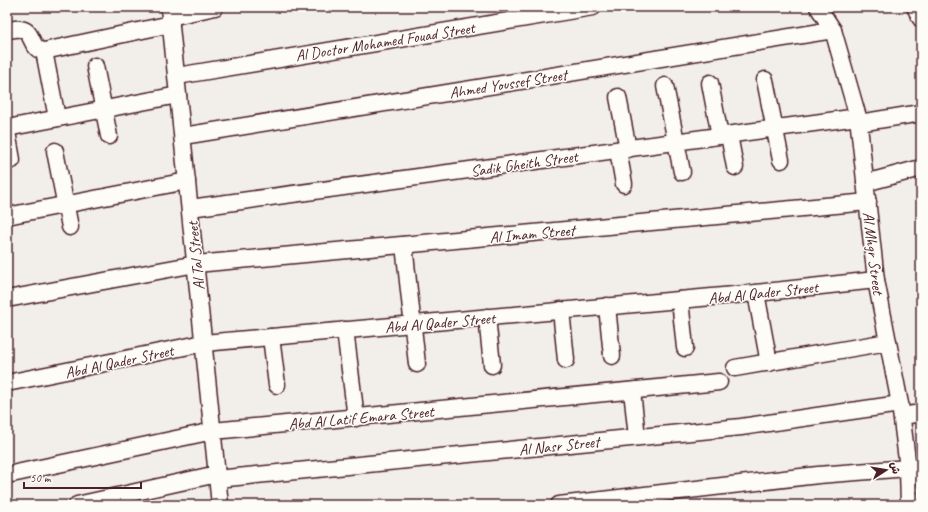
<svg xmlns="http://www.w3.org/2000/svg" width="928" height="512" font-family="Caveat,'Playpen Sans Arabic',sans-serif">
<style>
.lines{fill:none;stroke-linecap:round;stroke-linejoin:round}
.minor-casing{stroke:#4a1f2b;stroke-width:19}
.minor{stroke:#fdfcf7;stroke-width:16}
.labels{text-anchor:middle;stroke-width:3;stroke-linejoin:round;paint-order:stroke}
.street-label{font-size:16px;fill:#4a1f2b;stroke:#fdfcf7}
</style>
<rect width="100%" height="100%" fill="#f2efeb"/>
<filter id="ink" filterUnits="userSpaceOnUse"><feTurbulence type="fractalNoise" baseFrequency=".025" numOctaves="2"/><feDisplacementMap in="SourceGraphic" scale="8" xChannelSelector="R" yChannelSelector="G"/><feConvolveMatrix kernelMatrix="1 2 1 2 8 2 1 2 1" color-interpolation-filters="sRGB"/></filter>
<g filter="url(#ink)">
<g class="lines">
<g class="minor-casing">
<g id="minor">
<polyline points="169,7 220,505"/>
<polyline points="818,7 833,30 858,117 876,280 900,404 908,468 909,505"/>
<polyline points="915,7 921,19"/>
<polyline points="170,17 215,7"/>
<path d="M7 30C11 30 16 28 20 29 32 30 30 43 38 49 40 50 43 51 44 51L171 24"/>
<polyline points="44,51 57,118"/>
<polyline points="95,66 109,136"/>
<polyline points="177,76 593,7"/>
<polyline points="765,80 781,160"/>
<polyline points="710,83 720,136"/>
<polyline points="665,86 682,172"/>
<polyline points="618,97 628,149"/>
<polyline points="859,123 921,113"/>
<polyline points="7,128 178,95"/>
<polyline points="7,132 12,160"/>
<polyline points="729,135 735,167"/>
<polyline points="183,136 833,30"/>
<polyline points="618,150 624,184"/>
<polyline points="55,151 70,227"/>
<polyline points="865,183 921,168"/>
<polyline points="190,208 858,117"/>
<polyline points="7,216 187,181"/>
<polyline points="404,245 417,364"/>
<polyline points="756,293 769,363"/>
<polyline points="7,299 196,264 868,202"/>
<polyline points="680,300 685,348"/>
<polyline points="607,306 612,356"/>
<polyline points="561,310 566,360"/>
<polyline points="487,317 492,365"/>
<polyline points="345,330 356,418"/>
<polyline points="271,337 277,385"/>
<polyline points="735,368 888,342"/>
<polyline points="7,383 204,343 756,293 876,280"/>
<polyline points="632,391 637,437"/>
<polyline points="902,416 921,413"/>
<polyline points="7,475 213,431 719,382"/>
<polyline points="217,479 741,427 900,404"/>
<polyline points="77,505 217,474"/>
<polyline points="559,505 818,475 908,468"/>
</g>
</g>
<use href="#minor" class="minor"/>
</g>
</g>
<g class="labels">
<g class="street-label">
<text transform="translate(385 41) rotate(-9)" y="6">Al Doctor Mohamed Fouad Street</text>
<text transform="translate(508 83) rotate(-9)" y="6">Ahmed Youssef Street</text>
<text transform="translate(524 163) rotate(-8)" y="6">Sadik Gheith Street</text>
<text transform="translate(532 233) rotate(-5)" y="6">Al Imam Street</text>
<text transform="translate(874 253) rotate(83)" y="6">Al Mhgr Street</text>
<text transform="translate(195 256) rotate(-96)" y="6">Al Tal Street</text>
<text transform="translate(763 292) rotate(-6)" y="6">Abd Al Qader Street</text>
<text transform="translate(440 322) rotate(-5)" y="6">Abd Al Qader Street</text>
<text transform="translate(119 361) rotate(-12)" y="6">Abd Al Qader Street</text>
<text transform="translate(361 417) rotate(-5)" y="6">Abd Al Latif Emara Street</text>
<text transform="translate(559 445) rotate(-6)" y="6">Al Nasr Street</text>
</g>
</g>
<rect width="928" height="512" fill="none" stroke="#fdfcf7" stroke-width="24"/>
<rect x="12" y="12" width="904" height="488" fill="none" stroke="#4a1f2b" stroke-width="1.5" filter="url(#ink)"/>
<g transform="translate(886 470) rotate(78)" stroke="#fdfcf7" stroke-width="3" paint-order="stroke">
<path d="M0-3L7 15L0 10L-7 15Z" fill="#4a1f2b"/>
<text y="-6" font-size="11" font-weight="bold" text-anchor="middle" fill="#4a1f2b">ش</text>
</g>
<path d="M24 482v6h117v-6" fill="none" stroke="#4a1f2b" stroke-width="2"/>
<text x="30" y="482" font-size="12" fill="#4a1f2b" stroke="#fdfcf7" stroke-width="3" paint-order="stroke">50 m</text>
</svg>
